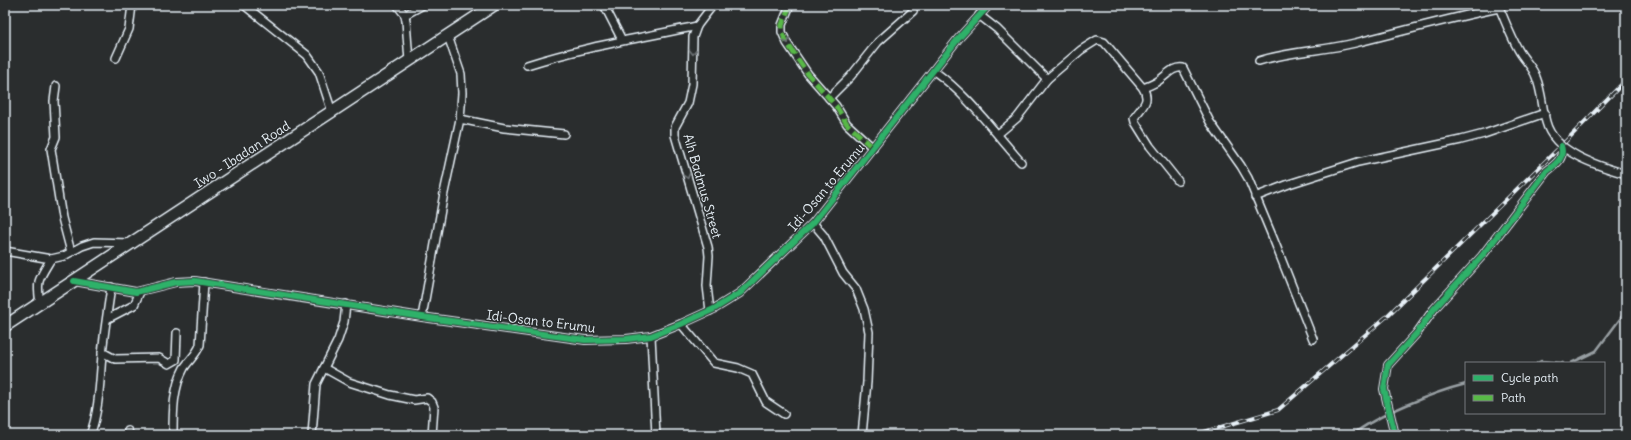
<svg xmlns="http://www.w3.org/2000/svg" width="1631" height="440" font-family="Delius,sans-serif">
<style>
.lines{fill:none;stroke-linecap:round;stroke-linejoin:round}
.stream{stroke:#989fa3;stroke-width:2.5}
.minor-casing{stroke:#e8f1f8;stroke-width:10}
.primary-casing{stroke:#e8f1f8;stroke-width:14}
.minor{stroke:#2a2d2e;stroke-width:7}
.primary{stroke:#2a2d2e;stroke-width:11}
.rail-casing{stroke:#e8f1f8;stroke-width:4}
.rail{stroke:#2a2d2e;stroke-width:2.5;stroke-dasharray:8;stroke-linecap:butt}
.quiet{stroke:#58b947;stroke-width:5;stroke-dasharray:10 5;stroke-linecap:butt}
.cycleway-casing{stroke:#2a2d2e;stroke-width:8}
.cycleway{stroke:#2db169;stroke-width:6}
.oneway{stroke:#6c7275}
.labels{text-anchor:middle;stroke-width:3;stroke-linejoin:round;paint-order:stroke}
.street-label{font-size:13px;fill:#e8f1f8;stroke:#2a2d2e}
</style>
<rect width="100%" height="100%" fill="#2a2d2e"/>
<filter id="ink" filterUnits="userSpaceOnUse"><feTurbulence type="fractalNoise" baseFrequency=".025" numOctaves="2"/><feDisplacementMap in="SourceGraphic" scale="8" xChannelSelector="R" yChannelSelector="G"/><feConvolveMatrix kernelMatrix="1 2 1 2 8 2 1 2 1" color-interpolation-filters="sRGB"/></filter>
<g filter="url(#ink)">
<g class="lines">
<g class="stream">
<polyline points="1537,363 1541,361 1563,363"/>
<polyline points="1571,363 1596,351 1626,311"/>
<path d="M1352 435C1377 415 1434 392 1466 384"/>
</g>
<g class="minor-casing">
<g id="minor">
<polyline points="244,5 307,55 319,72 332,112"/>
<polyline points="397,5 405,15 406,21 409,61"/>
<polyline points="604,5 622,40"/>
<polyline points="790,5 782,25 782,32 787,43 808,74 836,106 847,124 873,148"/>
<path d="M1498 5C1505 20 1510 35 1518 49 1523 59 1533 67 1536 77 1542 92 1542 107 1546 122 1554 153 1598 166 1626 174"/>
<polyline points="405,15 423,5"/>
<polyline points="979,15 997,29 1047,79"/>
<polyline points="116,58 129,29 132,5"/>
<path d="M1259 61C1290 51 1323 51 1355 43 1403 31 1451 18 1499 8"/>
<path d="M527 65C583 47 640 38 697 26"/>
<path d="M934 71C968 95 993 131 1021 162"/>
<polyline points="56,86 54,101 56,137 51,149 62,218 71,252"/>
<path d="M1143 88C1148 86 1154 84 1158 81 1166 76 1173 66 1183 68L1210 122 1241 166 1248 178 1273 238 1313 339"/>
<polyline points="829,98 851,76 878,42 913,11"/>
<polyline points="460,119 504,128 564,134"/>
<path d="M998 134 1017 118 1047 79 1081 50 1097 40 1104 42 1143 88C1151 102 1142 106 1134 118L1135 122 1150 146 1178 181"/>
<polyline points="1255,197 1289,184 1358,162 1461,140 1484,134 1545,113"/>
<polyline points="813,223 824,236 843,273 856,289 864,309 869,332 867,382 862,435"/>
<polyline points="5,251 51,259 64,256 82,246 94,242 130,243"/>
<polyline points="74,281 136,292 176,282 195,281 422,317 585,340 626,339 651,336 681,324 714,309 740,293 813,223 958,39 989,5"/>
<path d="M40 303C36 280 39 279 51 259"/>
<polyline points="710,311 707,286 709,256 708,247 675,135 675,127 688,103 692,84 693,37 697,26 713,5"/>
<polyline points="422,317 444,193 460,119 462,93 461,74 448,36"/>
<polyline points="107,319 134,305 140,292"/>
<polyline points="681,324 714,363 738,368 752,374 766,402 784,414"/>
<polyline points="651,336 656,435"/>
<polyline points="102,352 115,359 159,358 169,364 176,360 177,333"/>
<polyline points="324,368 349,382 390,395 414,400 427,398 432,402 434,407 432,435"/>
<polyline points="128,431 130,435"/>
<path d="M90 435C99 413 100 379 102 355 104 332 108 309 111 287"/>
<path d="M173 435C173 412 173 388 184 368 189 360 197 354 200 345L204 282"/>
<polyline points="312,435 316,384 338,340 344,322 346,304"/>
<path d="M1395 435 1384 389 1388 365 1417 333 1434 309 1482 256 1547 171C1556 164 1565 158 1561 146"/>
</g>
</g>
<g class="primary-casing">
<polyline id="primary" points="5,326 494,5"/>
</g>
<use href="#minor" class="minor"/>
<use href="#primary" class="primary"/>
<g class="rail-casing">
<polyline id="rail" points="1194,435 1278,410 1386,317 1561,146 1626,80"/>
</g>
<use href="#rail" class="rail"/>
<polyline class="quiet" points="790,5 782,25 782,32 787,43 808,74 836,106 847,124 873,148"/>
<g class="cycleway-casing">
<g id="cycleway">
<polyline points="74,281 136,292 176,282 195,281 422,317 585,340 626,339 651,336 681,324 714,309 740,293 813,223 958,39 989,5"/>
<path d="M1395 435 1384 389 1388 365 1417 333 1434 309 1482 256 1547 171C1556 164 1565 158 1561 146"/>
</g>
</g>
<use href="#cycleway" class="cycleway"/>
</g>
<defs><path id="oneway-chevron" d="M-2-3.5L2.5 0L-2 3.5" fill="none" stroke-width="1.6" stroke-linecap="round" stroke-linejoin="round"/></defs>
<g class="oneway">
<use href="#oneway-chevron" transform="translate(787 41) rotate(63)"/>
<use href="#oneway-chevron" transform="translate(693 52) rotate(91)"/>
<use href="#oneway-chevron" transform="translate(687 176) rotate(74)"/>
</g>
</g>
<g class="labels">
<g class="street-label">
<text transform="translate(242 154) rotate(-33)" y="5">Iwo - Ibadan Road</text>
<text transform="translate(703 186) rotate(74)" y="5">Alh Badmus Street</text>
<text transform="translate(826 187) rotate(-50)" y="5">Idi-Osan to Erumu</text>
<text transform="translate(541 321) rotate(7)" y="5">Idi-Osan to Erumu</text>
</g>
</g>
<rect width="1631" height="440" fill="none" stroke="#2a2d2e" stroke-width="20"/>
<rect x="10" y="10" width="1611" height="420" fill="none" stroke="#e8f1f8" stroke-width="1.5" filter="url(#ink)"/>
<rect x="1465" y="362" width="140" height="52" fill="#2a2d2e" stroke="#767b7f"/>
<rect x="1473" y="375" width="20" height="6" fill="#2db169" stroke="#767b7f"/>
<text x="1501" y="382" font-size="12" fill="#e8f1f8">Cycle path</text>
<rect x="1473" y="395" width="20" height="6" fill="#58b947" stroke="#767b7f"/>
<text x="1501" y="402" font-size="12" fill="#e8f1f8">Path</text>
</svg>
